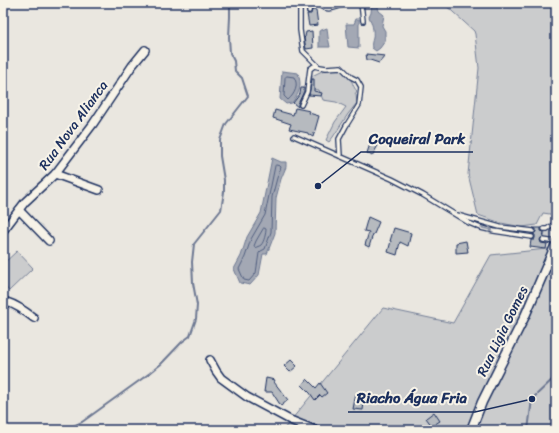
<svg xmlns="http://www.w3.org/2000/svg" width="559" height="433" font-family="Sriracha,sans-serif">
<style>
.green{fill:#cbcccd;stroke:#737e96}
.water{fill:#a3a8b4;stroke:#6d7892}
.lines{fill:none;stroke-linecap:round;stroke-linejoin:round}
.shore{stroke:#515f80;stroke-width:1}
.stream{stroke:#6d7892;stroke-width:2}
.building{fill:#b6babf;stroke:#1b2f5e}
.service-casing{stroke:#1b2f5e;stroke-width:6}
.minor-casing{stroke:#1b2f5e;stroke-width:10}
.tertiary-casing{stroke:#1b2f5e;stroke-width:11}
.service{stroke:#f7f3e8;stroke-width:3.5}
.minor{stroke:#f7f3e8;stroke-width:7}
.tertiary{stroke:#f7f3e8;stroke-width:8}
.oneway{stroke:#8991a3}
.labels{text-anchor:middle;stroke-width:4;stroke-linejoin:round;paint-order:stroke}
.street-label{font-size:14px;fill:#1b2f5e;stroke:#f7f3e8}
.leader{fill:none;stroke:#1b2f5e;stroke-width:1.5}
.callout-dot{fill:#1b2f5e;stroke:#f7f3e8;stroke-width:1.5}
.callout-label{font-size:15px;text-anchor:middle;font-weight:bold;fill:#1b2f5e;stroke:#f7f3e8;stroke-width:4;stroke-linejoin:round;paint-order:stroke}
</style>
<rect width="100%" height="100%" fill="#eae7e0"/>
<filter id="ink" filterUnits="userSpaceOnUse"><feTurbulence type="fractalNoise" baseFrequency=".025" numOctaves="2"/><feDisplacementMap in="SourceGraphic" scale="8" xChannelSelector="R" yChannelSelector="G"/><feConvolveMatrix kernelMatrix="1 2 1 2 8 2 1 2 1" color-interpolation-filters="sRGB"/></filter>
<g filter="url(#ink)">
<g class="green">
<polygon points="443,3 556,3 556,215 543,213 537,225 522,227 501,223 478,215 468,174 479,68 475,34 474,31"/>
<path d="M328 69H342C345 73 348 76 351 80 353 83 353 87 357 91L355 94 356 95 357 103 348 114 333 137 329 142 326 140 335 122 346 107 336 102 323 100 319 90 314 89 311 81 312 76 322 71Z"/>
<polygon points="556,225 556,242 544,238 545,231"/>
<polygon points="556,248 556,430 283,430 383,308 453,323 491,255"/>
<polygon points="17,251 33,268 9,291 3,284 3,264"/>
</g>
<g class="water">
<path d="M372 3H377L379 11 384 15 382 26 385 31V41L380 48 376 51 372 48C371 44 372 42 373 38 374 30 372 23 369 17L371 13Z"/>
<polygon points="356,19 359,19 359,48 348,47 346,24 354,24"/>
<polygon points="327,28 328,37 330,47 319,47 319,31"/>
<path d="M282 71 298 73C302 86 300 92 292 103L286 104 280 99Z"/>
<polygon points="272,158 281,162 286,162 286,167 281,179 276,198 275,233 267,254 263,254 259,275 250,285 240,283 234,269 241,256 247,237 261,213"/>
</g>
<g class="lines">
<g class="shore">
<path d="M287 76 294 77C299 85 295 94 288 100L284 96 285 78Z"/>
<polygon points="276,165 280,166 281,167 277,178 272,197 271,232 265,249 261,251 259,253 256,273 249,281 244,280 239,269 245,257 251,239 265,215 275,166"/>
<path d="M264 228 266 229C266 233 264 242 261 245 260 246 256 247 255 248L254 246 256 241 263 229Z"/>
</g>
<g class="stream">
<polyline points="65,430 82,422 150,373 161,364 182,342 190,336 196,319 197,305 193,283 192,262 194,244 221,210 224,192 224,180 220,156 220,140 226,124 248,96 242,78 235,71 234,61 230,53 229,37 230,17 230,3"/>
<polyline points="528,430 532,399 556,376"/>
</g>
</g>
<g class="building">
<polygon points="312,10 316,10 318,25 309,26 307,14 311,14"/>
<polygon points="312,31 313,48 306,49 304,38 305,37 306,32"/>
<polygon points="366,54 385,56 379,63 370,60 367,60"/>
<polygon points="312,79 314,79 314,91 322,93 321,96 309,95"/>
<polygon points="301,88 304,88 304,91 298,104 298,107 293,103 300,94"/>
<polygon points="295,108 310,111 309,113 319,116 313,137 308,134 308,133 289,129 291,124 273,118 275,110 293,115"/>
<polygon points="372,138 380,142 372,156 367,153"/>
<polygon points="368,217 379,222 374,234 373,234 369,247 365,245 369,232 364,231"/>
<polygon points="394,228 411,233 408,246 400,242 397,255 388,252 391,241 390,241"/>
<polygon points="533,228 541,228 541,231 544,232 543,237 541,238 540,240 541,243 547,244 546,249 530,247 531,240 534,240 535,238 535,235 533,234 536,232 536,229"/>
<polygon points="466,241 468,252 456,253 456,243"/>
<polygon points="291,360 297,366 290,372 284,366"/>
<polygon points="266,378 275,380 274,382 288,400 281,406 272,392 264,392"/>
<polygon points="307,379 316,388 320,383 327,393 322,397 320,395 315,400 310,393 302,385"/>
<polygon points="356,394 365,394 363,410 353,409"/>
<polygon points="434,412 440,421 432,426 426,418"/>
</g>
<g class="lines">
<g class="service-casing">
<g id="service">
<polyline points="299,3 300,7 300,30 303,51 319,67"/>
<path d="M318 3C325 13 337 8 346 3"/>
<polyline points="361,3 363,21"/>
<polyline points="309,11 310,3"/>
<polyline points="301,105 307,92 310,69 314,66 326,68 341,67 351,77 357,80 361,87 359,105 346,126 339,139 340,156"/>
<polyline points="294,136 392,179 423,195 469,223 481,228 494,231 532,237"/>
<polyline points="457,215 500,227 533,231"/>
<polyline points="544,229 547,229 556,223"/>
<polyline points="543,240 556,242"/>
</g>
</g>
<g class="minor-casing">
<g id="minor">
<polyline points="55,174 99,190"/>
<polyline points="19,210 49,241"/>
<polyline points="3,231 25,202 55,174 93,124 132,66 145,50"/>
<path d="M3 305 7 302C17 305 25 311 34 318"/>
<polyline points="210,360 216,371 221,378 247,397 290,420 315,430"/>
</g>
</g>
<g class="tertiary-casing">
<polyline id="tertiary" points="471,430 482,402 525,316 556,244"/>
</g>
<use href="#service" class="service"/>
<use href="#minor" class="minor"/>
<use href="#tertiary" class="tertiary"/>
</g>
<defs><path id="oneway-shaft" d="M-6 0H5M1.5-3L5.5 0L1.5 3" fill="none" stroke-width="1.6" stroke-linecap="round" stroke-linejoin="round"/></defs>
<use class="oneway" href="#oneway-shaft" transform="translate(487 229) rotate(13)"/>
</g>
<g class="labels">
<g class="street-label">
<text transform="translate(73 125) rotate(-54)" y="5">Rua Nova Alianca</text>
<text transform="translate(502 331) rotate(-64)" y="5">Rua Ligia Gomes</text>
</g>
</g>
<path class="leader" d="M318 186L361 152H473M532 399L475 412H348"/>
<g class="callout-dot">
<circle cx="318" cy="186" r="4"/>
<circle cx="532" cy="399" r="4"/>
</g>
<g class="callout-label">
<text x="417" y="144">Coqueiral Park</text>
<text x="412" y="403">Riacho Água Fria</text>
</g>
<rect width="559" height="433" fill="none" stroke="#f7f3e8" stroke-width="16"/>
<rect x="8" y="8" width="543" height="417" fill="none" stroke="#1b2f5e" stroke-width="1.5" filter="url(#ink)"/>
</svg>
